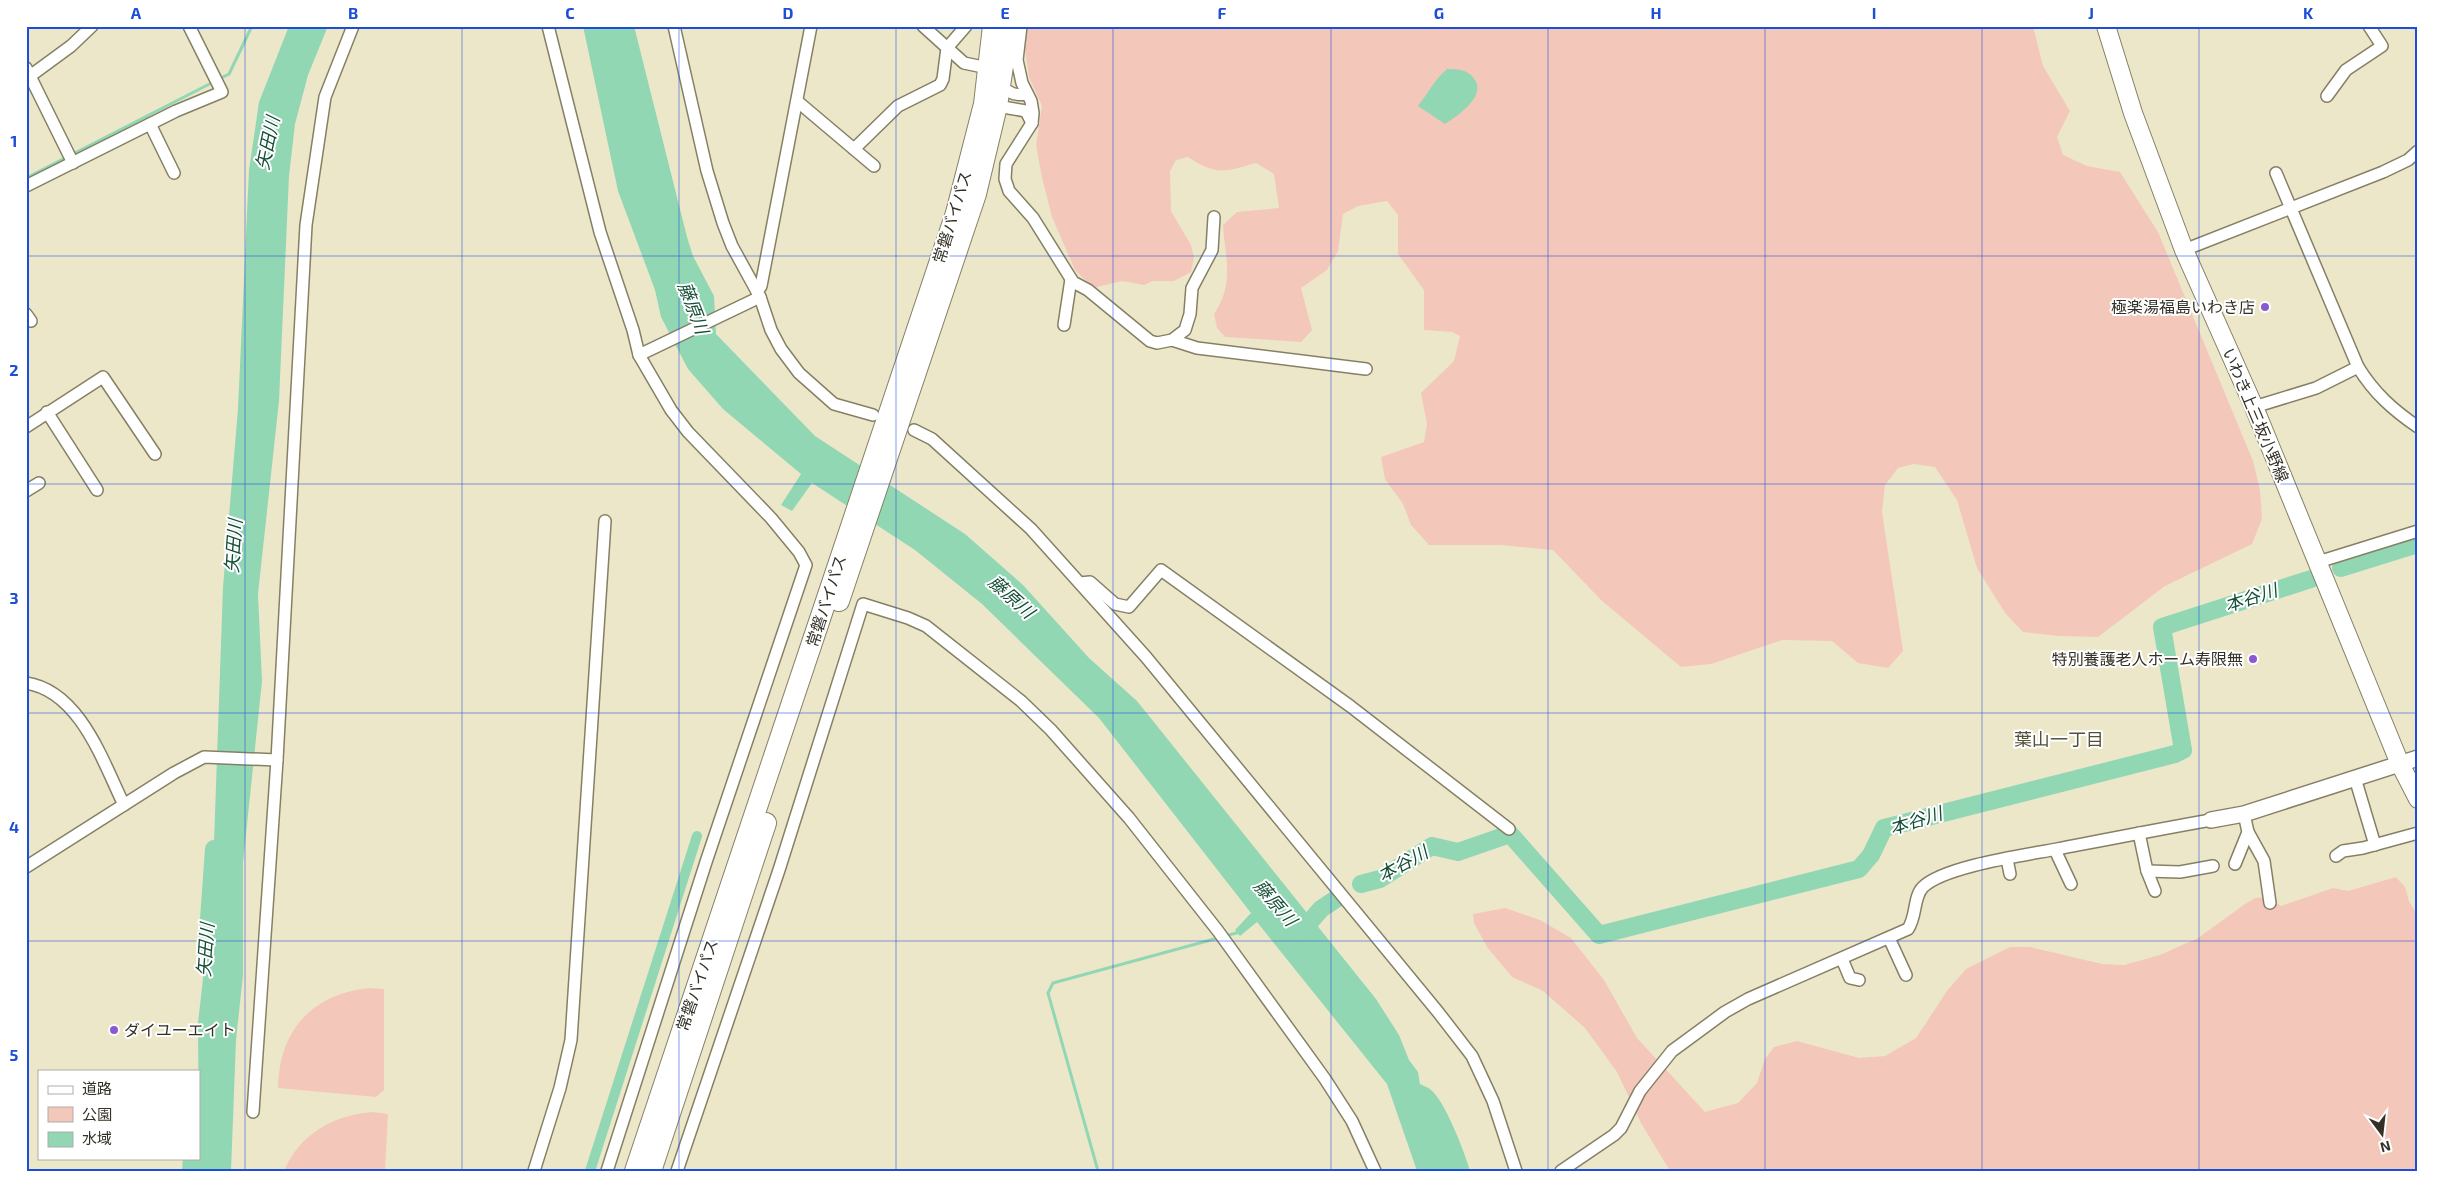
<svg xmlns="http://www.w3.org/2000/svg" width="2444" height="1197" font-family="'Exo 2','Noto Sans JP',sans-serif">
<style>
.green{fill:#f4c7bb}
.water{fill:#91d7b3}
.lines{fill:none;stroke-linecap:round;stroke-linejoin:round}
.stream{stroke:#91d7b3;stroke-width:3}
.canal{stroke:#91d7b3;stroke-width:10}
.river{stroke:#91d7b3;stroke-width:18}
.street-casing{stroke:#858065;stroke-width:14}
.secondary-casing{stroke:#858065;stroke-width:18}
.primary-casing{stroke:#858065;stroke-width:20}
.highway-casing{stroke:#858065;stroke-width:22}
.street{stroke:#fff;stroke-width:11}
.secondary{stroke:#fff;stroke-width:15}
.primary{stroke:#fff;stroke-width:18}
.highway{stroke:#fff;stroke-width:20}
.grid{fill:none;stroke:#1d4ed8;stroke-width:1;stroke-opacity:0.55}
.poi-dot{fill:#8a59d2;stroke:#fff;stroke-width:2}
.labels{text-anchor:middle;stroke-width:4;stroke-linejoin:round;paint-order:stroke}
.street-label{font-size:16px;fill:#333126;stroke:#fff}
.poi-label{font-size:16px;fill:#333126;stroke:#fff;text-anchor:end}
.water-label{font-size:18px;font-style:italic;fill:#174e37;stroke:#fff}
.neighbourhood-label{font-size:18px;fill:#555038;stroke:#fff}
.neatline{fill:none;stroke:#1d4ed8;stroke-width:2}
.grid-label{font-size:16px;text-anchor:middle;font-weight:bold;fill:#1d4ed8}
</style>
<rect width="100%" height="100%" fill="#ede7ca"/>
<g class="green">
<path d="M1028 26H2033L2043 66 2070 111 2057 137 2063 155 2087 166 2120 172 2158 232 2253 461 2260 490 2262 519 2252 544 2165 586 2098 637 2059 636 2023 632 2005 613 1977 568 1957 500 1935 467 1914 464 1898 468 1885 485 1882 512 1903 651 1888 668 1858 663 1832 641 1782 640 1711 664 1681 667 1601 600 1553 550 1500 545H1429L1411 525 1403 504 1385 479 1381 457 1424 442 1427 424 1421 393 1454 361 1460 336 1452 332 1424 330V290L1398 254V215L1387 201 1358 206 1343 214 1338 251 1327 270 1301 288 1312 330 1301 342 1225 337 1217 328 1214 314C1235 283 1225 259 1223 225L1237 212 1279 208 1274 174 1256 163C1224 172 1217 176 1188 157L1176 160 1170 171 1171 211 1191 245 1194 258 1191 272 1174 281H1153L1144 285 1122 281 1093 288 1075 270 1052 217 1042 178 1036 145 1042 106 1029 77 1024 42Z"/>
<polygon points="2396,877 2405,887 2409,901 2418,916 2418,1171 1670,1171 1641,1123 1617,1072 1585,1028 1543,991 1512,977 1487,947 1474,923 1473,914 1505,908 1540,920 1571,938 1604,980 1637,1038 1705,1112 1738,1103 1757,1083 1765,1059 1774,1047 1797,1041 1859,1058 1885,1056 1916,1038 1947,991 1966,969 2010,947 2030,947 2102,964 2124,965 2160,955 2198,938 2245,904 2255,898 2267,897 2281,906 2333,888 2348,891"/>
<path d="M369 988 384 989V1090L376 1097 278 1088C279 1030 312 994 369 988Z"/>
<path d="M373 1112 388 1114 385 1171H284C300 1133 334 1115 373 1112Z"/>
</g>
<g class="water">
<polygon points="289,26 328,26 308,75 295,124 289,176 279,401 258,594 262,681 243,863 243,975 236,1040 231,1171 193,1171 194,1158 199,1158 198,1023 212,899 223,587 238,409 249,170 259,102"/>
<path d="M583 26H634L687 237 693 256 714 296 716 334 815 436 965 534 1023 585 1089 658 1137 701 1376 999 1399 1035 1409 1060 1418 1072 1420 1084C1423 1086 1428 1087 1431 1090 1445 1101 1465 1153 1470 1171H1417L1387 1084 1257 922 1240 936 1235 930 1251 913 1099 718 982 604 915 550 812 483 792 511 781 505 801 474 723 409 688 369 661 317 655 290 618 191Z"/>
<path d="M1447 69C1458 69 1468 69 1475 80 1486 97 1457 116 1445 124L1418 106C1428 93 1435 79 1447 69Z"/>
</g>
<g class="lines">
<g class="stream">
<polyline points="26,178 229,74 252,26"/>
<polyline points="1098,1171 1048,993 1053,983 1240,932"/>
</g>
<polyline class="canal" points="590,1171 697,836"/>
<g class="river">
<polyline points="2341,568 2418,544"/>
<polyline points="1361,884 1380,879 1432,846 1458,852 1510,834 1599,935 1859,869 1871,855 1884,828 2175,754 2183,750 2162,627 2311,579"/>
<polyline points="1301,932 1321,909 1336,899"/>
<polyline points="206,961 214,849"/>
<polyline points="191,1171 192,1158"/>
</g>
<g class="street-casing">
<g id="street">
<polyline points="548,26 600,232 633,330 639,355 671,410 688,432 771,518 799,552 806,565 706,862 607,1171"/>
<polyline points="674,26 707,171 723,223 732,246 760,297 771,330 781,349 799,373 834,404 873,415"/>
<polyline points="923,26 964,63 988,68"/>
<polyline points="1021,26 1017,60 1022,83 1031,101 1033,113 1032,123 1006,164 1005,179 1009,191 1033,218 1073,282 1088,290 1150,341 1157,343 1172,340 1185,330 1190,314 1192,288 1212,250 1214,217"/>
<polyline points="26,68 73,163"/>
<polyline points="26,79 71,46 92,26"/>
<path d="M1001 84C1008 94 1016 96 1027 94"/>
<polyline points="2327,96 2346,70 2382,46 2369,26"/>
<polyline points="797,101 874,166"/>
<polyline points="997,106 1026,111 1032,123"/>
<polyline points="150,124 174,173"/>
<polyline points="854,149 898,106 940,85 943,79 947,48 966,26"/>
<path d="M2276 173 2358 367C2374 393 2393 410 2418 427"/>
<polyline points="26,186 176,111 222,92 189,26"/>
<polyline points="2184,250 2383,172 2408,160 2418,151"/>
<polyline points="757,292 761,286 811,26"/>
<polyline points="26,314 31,321"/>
<polyline points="1064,325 1071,279"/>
<polyline points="1172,340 1197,348 1366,369"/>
<polyline points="639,355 760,297"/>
<polyline points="2254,407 2316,388 2358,367"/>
<polyline points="47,412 97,490"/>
<polyline points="26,427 103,377 155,454"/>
<polyline points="914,430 932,439 1031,529 1146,657 1438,1012 1472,1056 1493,1101 1516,1171"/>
<polyline points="26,491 39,483"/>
<polyline points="2318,562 2418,531"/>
<polyline points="1080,583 1090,582 1115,604 1129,607 1161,570 1350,706 1509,829"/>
<path d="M26 683C80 691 103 762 124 805"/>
<polyline points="2355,778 2375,845"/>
<polyline points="2248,832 2264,861 2270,903"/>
<polyline points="2139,833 2147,871 2155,891"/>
<polyline points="2055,850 2071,884"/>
<polyline points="2336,856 2343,851 2363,848 2418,833"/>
<polyline points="2007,859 2010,874"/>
<polyline points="2235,864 2248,832 2244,814"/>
<polyline points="26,867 174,773 204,757 277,760"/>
<polyline points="2147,871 2180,872 2213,866"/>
<polyline points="1889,938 1906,975"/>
<polyline points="1842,959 1850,978 1859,980"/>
<polyline points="253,1112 277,760 306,225 325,97 353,26"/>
<polyline points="534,1171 560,1088 571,1040 605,521"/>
<polyline points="677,1171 779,870 863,604 908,618 926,626 1021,701 1051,730 1129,818 1218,931 1325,1079 1352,1121 1375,1171"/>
<path d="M1561 1171 1614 1135 1621 1128 1640 1091 1672 1051 1725 1012 1748 999 1908 929C1917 916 1913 897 1923 887 1945 866 2026 855 2057 849 2109 839 2160 829 2211 820"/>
</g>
</g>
<g class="secondary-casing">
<polyline id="secondary" points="2211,820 2244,814 2418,758"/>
</g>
<g class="primary-casing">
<polyline id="primary" points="2106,26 2133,113 2184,250 2254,407 2400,764 2418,799"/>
</g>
<g class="highway-casing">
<g id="highway">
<polyline points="839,601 976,194 997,106 1009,26"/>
<polyline points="635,1171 956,213 984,104 993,26"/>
<polyline points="651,1171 766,823"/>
</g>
</g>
<use href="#street" class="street"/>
<use href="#secondary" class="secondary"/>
<use href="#primary" class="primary"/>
<use href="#highway" class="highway"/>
</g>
<path class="grid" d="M245 26V1171M462 26V1171M679 26V1171M896 26V1171M1113 26V1171M1331 26V1171M1548 26V1171M1765 26V1171M1982 26V1171M2199 26V1171M26 256H2418M26 484H2418M26 713H2418M26 941H2418"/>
<g class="poi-dot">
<circle cx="2265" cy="307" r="5"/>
<circle cx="2253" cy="659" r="5"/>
<circle cx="114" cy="1030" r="5"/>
</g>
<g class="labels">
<g class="street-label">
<text transform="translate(952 217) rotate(-73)" y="6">常磐バイパス</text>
<text transform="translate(2256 415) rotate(67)" y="6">いわき上三坂小野線</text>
<text transform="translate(826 601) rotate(-72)" y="6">常磐バイパス</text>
<text transform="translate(697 985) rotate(-71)" y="6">常磐バイパス</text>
</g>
<g class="poi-label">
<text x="2255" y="313">極楽湯福島いわき店</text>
<text x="2243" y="665">特別養護老人ホーム寿限無</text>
<text x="124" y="1036" text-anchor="start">ダイユーエイト</text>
</g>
<g class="water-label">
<text transform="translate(268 143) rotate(-78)" y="6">矢田川</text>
<text transform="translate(693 308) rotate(69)" y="6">藤原川</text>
<text transform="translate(234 546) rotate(-86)" y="6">矢田川</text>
<text transform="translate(1011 597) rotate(42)" y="6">藤原川</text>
<text transform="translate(2251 598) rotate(-18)" y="6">本谷川</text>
<text transform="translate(1916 821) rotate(-17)" y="6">本谷川</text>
<text transform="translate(1403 864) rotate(-29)" y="6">本谷川</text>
<text transform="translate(1275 903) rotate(49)" y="6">藤原川</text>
<text transform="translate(206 950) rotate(-86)" y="6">矢田川</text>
</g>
<g class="neighbourhood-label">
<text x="2059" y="746">葉山一丁目</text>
</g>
</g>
<rect width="2444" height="1197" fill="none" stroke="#ffffff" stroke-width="55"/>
<rect x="38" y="1070" width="162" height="90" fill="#ffffff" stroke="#adada8"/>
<rect x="48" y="1086" width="25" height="8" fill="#ffffff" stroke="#adada8"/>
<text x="82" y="1094" font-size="15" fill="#333126">道路</text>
<rect x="48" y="1107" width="25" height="15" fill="#f4c7bb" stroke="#adada8"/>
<text x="82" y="1120" font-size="15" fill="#333126">公園</text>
<rect x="48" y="1132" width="25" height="15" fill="#91d7b3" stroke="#adada8"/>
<text x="82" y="1144" font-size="15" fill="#333126">水域</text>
<g transform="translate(2382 1134) rotate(165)" stroke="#ffffff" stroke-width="4" paint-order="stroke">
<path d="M0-4L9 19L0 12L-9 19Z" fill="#333126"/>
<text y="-8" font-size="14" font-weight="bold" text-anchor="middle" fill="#333126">N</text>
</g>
<rect x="28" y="28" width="2388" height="1142" class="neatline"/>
<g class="grid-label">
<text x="136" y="19">A</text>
<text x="353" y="19">B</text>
<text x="570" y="19">C</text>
<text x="788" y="19">D</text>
<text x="1005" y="19">E</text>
<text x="1222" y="19">F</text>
<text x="1439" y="19">G</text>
<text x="1656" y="19">H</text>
<text x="1874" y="19">I</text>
<text x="2091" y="19">J</text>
<text x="2308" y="19">K</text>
<text x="14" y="147">1</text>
<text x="14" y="376">2</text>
<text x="14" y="604">3</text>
<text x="14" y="833">4</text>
<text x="14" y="1061">5</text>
</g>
</svg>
